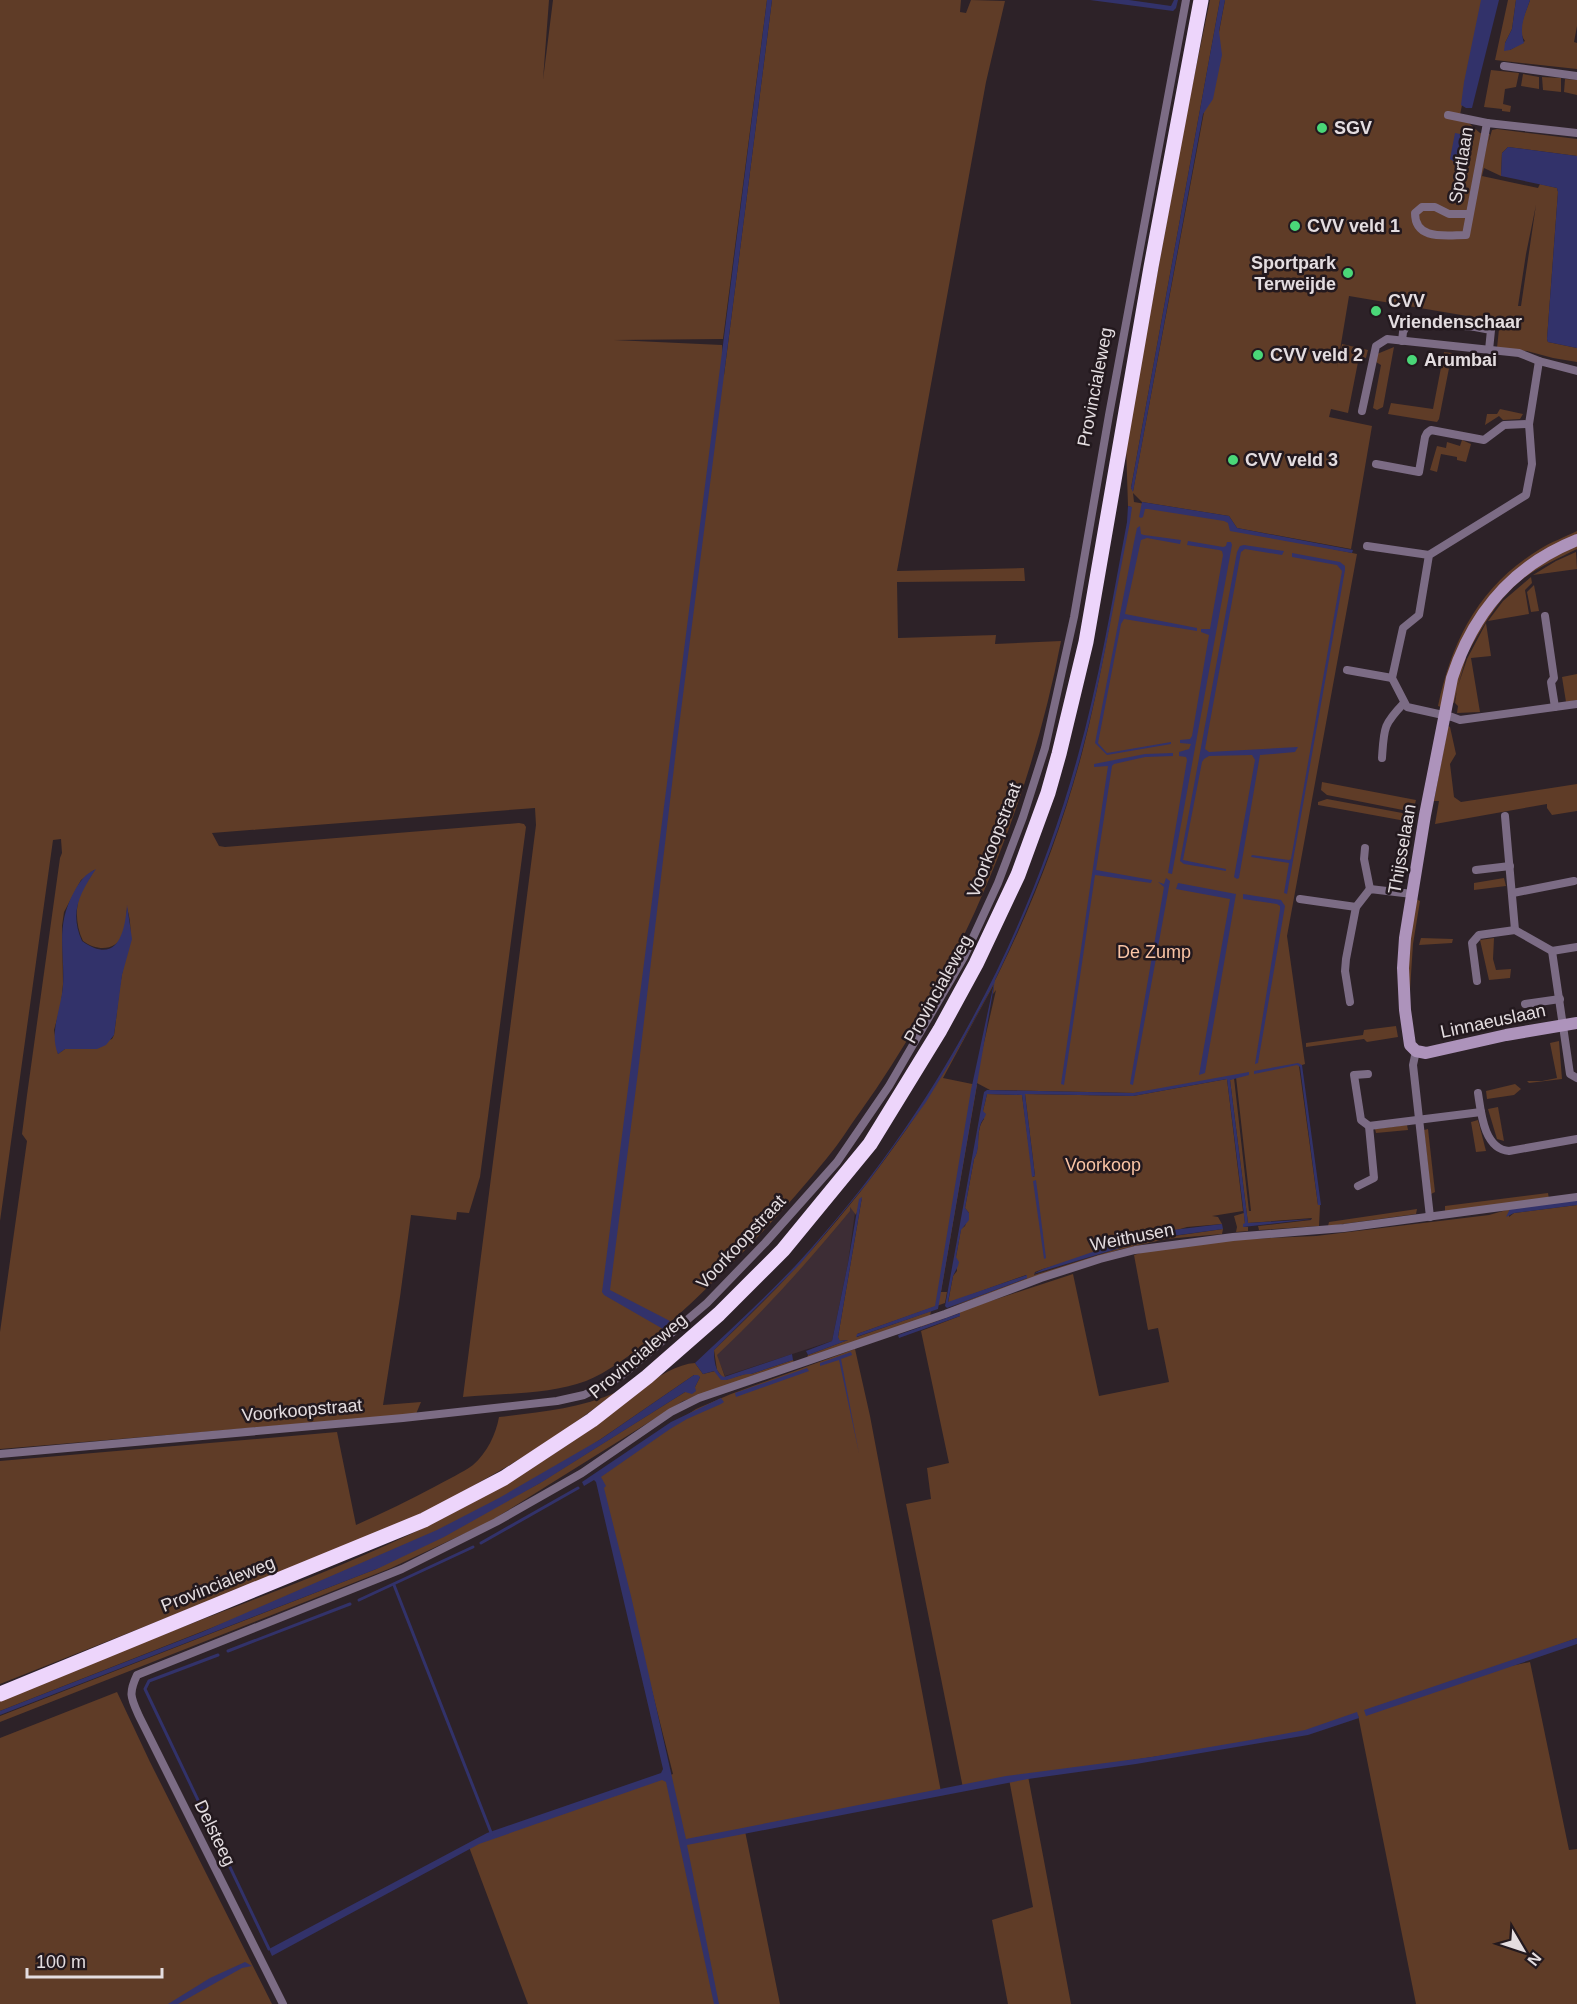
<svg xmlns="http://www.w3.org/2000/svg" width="1577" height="2004" font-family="Helvetica,sans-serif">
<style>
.built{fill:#3d2d35}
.green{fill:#5f3c27;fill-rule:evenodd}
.water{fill:#32326a}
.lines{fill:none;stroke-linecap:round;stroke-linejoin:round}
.stream{stroke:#32326a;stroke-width:3}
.street{stroke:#7c6c85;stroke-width:8}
.secondary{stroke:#ad93bb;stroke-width:12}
.highway{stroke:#edd5fb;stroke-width:15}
.poi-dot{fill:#4ad778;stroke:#23191e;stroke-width:2}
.labels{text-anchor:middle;stroke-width:5;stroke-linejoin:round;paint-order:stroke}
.poi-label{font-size:18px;font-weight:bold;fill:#e4dde0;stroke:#23191e;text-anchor:start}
.street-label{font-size:18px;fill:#e4dde0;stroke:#23191e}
.park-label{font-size:18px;fill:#fac4a5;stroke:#23191e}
</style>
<rect width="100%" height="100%" fill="#2d2228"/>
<polygon class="built" points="857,1198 848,1263 832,1341 725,1376 714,1350 805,1261"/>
<g class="green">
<path d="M0 0H549L543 80 553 0H767L723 339 614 340 722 345 724 375 772 0H961L960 12 966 13 971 0 1005 1 986 82 897 571 1024 568 1025 581 897 582 898 638 996 635 995 644 1061 641C1029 809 959 973 860 1112 849 1127 839 1144 827 1158 793 1200 757 1239 719 1276 687 1308 627 1365 586 1381 548 1395 503 1393 463 1397L536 825 535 808 212 833 219 846 225 847 519 823 524 824 526 827 480 1177 469 1213 457 1212 456 1220 411 1215 400 1297 383 1405 421 1402 416 1414 0 1449V1332L27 1141 22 1134 27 1095 60 858 62 853 61 839 53 840 0 1221ZM94 870C91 878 83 886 80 894 75 909 76 927 83 941 97 951 116 952 124 933 127 925 126 916 127 908 135 934 127 949 122 974 118 994 117 1015 114 1035L112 1039 80 1049H65L58 1054 54 1030 61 1005 63 984 62 926 64 912 81 880Z"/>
<path d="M1210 0H1220L1131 488 1133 491 1225 0H1483L1460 115 1480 133 1490 134 1488 144 1492 130 1497 129 1577 139V156L1508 147 1502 153 1501 176 1484 168 1482 176 1538 188 1540 184 1557 188 1558 192 1547 339 1548 342 1577 348V362L1553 358 1527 351 1497 348 1499 329 1490 327 1491 320 1349 296 1337 368 1342 344 1368 350 1366 358 1359 357 1348 413 1331 409 1329 417 1372 426 1351 549 1237 528 1229 516 1142 502 1133 493 1134 502 1227 518 1236 529 1357 554 1287 936 1305 1064 1299 1066 1318 1205H1320L1319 1226 1259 1230 1258 1226 1311 1220 1312 1218 1248 1223 1230 1080 1234 1078 1249 1211H1251L1236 1077 1249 1075 1135 1093 990 1090 975 1082 996 990 993 994 994 984 943 1078 977 1085 941 1292H947L945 1303 857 1334V1337L931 1311 930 1316 807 1358 808 1355 848 1340 839 1341 838 1337 862 1197 856 1215 850 1207V1211C808 1262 765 1310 717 1355L725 1377H722L717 1370 714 1350C743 1322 772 1294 799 1264 931 1120 1031 943 1082 753 1103 673 1115 589 1131 507L1128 506 1126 445 1188 106ZM1536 205 1521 306H1518L1526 254Z"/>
<path d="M1508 0H1516L1512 29 1505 43 1510 50 1525 41C1516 30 1526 12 1530 0H1577V26L1574 42 1577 43V69L1495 60Z"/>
<polygon points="1491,70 1519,73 1516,87 1505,89 1503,104 1511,106 1510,112 1502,111 1502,109 1484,107"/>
<polygon points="1523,74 1539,77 1539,89 1521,86"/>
<polygon points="1542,77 1561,78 1561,92 1543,90"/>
<polygon points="1565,79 1577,80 1577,95 1564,92"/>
<polygon points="1394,347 1383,407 1377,410 1373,408 1381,365 1376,362 1377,354"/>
<polygon points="1444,352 1452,353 1439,419 1437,422 1388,414 1391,403 1433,409"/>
<polygon points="1500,409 1523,414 1520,419 1503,420 1499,416 1485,425 1487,414 1497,414"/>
<polygon points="1462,440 1471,444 1466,462 1457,460 1457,457 1441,454 1437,472 1430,470 1437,446 1446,448 1447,442 1460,446"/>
<path d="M1577 531V535L1479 614 1441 707 1438 706C1452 640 1479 586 1540 549 1551 542 1565 537 1577 531Z"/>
<path d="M1577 545V549C1559 558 1540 566 1524 578 1498 598 1482 628 1466 656L1482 622 1521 577 1569 548Z"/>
<polygon points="1576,552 1577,569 1533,575 1556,561"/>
<polygon points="1531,577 1532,583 1525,590 1529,614 1488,621 1503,601"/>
<polygon points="1534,585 1539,611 1531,612 1527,592"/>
<polygon points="1486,623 1491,656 1471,658 1480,712 1457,713 1458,706 1455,703 1457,690 1454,703 1451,702 1463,658 1466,658 1458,686 1467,659"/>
<polygon points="1577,674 1577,700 1566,702 1562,677"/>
<polygon points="1448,726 1450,727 1456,754 1450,764 1454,797 1461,802 1577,784 1577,811 1552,815 1547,808 1547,804 1435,824 1439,801 1434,801"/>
<polygon points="1322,782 1416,800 1413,812 1327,795 1321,790"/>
<polygon points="1327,799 1413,815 1411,822 1318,805 1318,802"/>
<polygon points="1504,878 1506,886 1474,890 1474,883"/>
<polygon points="1416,899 1420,901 1413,944 1410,990 1408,989 1408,949"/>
<polygon points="1421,938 1453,939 1452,943 1419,945"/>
<polygon points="1494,938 1493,959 1496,970 1511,969 1510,978 1489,980 1480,940"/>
<polygon points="1396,1026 1398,1037 1367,1042 1364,1039 1306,1047 1306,1043 1363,1035 1364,1030"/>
<polygon points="1559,1041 1562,1079 1529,1083 1527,1081 1542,1081 1557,1078 1550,1043"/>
<path d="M1227 1079 1243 1211 1212 1216 1218 1217 1222 1224 1187 1227 1043 1269 1035 1272 1034 1275 1146 1240 1223 1229 1222 1234 1166 1239 1118 1250 947 1308 1027 1278 1026 1275 948 1303 953 1276 957 1271 956 1257 961 1229 965 1226 969 1213 965 1208 974 1159C981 1148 975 1130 984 1119L983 1111 987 1094 1022 1095 1033 1177 1035 1176 1025 1094 1133 1096Z"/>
<polygon points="1515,1084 1521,1089 1514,1095 1487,1099 1486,1091"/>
<polygon points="1498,1107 1504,1141 1497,1139 1488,1109"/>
<polygon points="1478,1120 1486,1151 1476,1152 1471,1122"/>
<polygon points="1407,1125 1408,1130 1376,1133 1375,1129"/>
<polygon points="1428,1129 1435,1192 1431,1194 1424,1130"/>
<polygon points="1548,1193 1549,1199 1445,1212 1445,1206"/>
<polygon points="1577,1205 1577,1638 1487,1671 1530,1662 1569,1850 1577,1849 1577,2004 1416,2004 1358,1715 1309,1733 1028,1776 1071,2004 1008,2004 992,1920 1033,1907 1009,1779 963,1788 906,1504 931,1499 927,1468 949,1463 921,1331 960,1316 959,1313 921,1327 921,1324 1073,1274 1099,1396 1169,1382 1158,1328 1148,1330 1134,1255 1147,1251 1227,1240 1316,1236 1489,1215 1510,1209 1509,1217 1514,1213"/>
<polygon points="1417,1209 1416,1214 1328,1226 1329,1222"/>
<polygon points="1244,1213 1245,1224 1243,1227 1248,1227 1248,1231 1236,1232 1237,1227 1234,1216"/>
<polygon points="855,1349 870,1416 941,1792 745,1831 780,2004 528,2004 469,1847 489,1837 673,1774 597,1473 696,1409 731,1394"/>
<path d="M793 1360 794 1363 683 1401 489 1522 391 1568 0 1722V1716L376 1569 538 1484 685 1392H688L695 1387 700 1377 694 1375 566 1463 492 1507 234 1619 0 1711V1699C75 1669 149 1640 224 1611 315 1576 405 1542 489 1493 523 1474 557 1453 589 1430 616 1410 661 1365 695 1363L703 1374 715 1371 725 1380 745 1374H751Z"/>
<path d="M617 1392 555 1437 508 1466 450 1499 387 1530 0 1684V1461L337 1432 356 1525C383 1513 410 1500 436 1486 448 1479 462 1473 473 1465 487 1453 496 1434 499 1417 540 1412 579 1409 617 1392Z"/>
<polygon points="117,1692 150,1762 272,2004 0,2004 0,1738"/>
</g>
<g class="water">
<polygon points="767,0 772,0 677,742 638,1072 610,1290 670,1321 663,1329 604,1295 602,1292"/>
<polygon points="1090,0 1129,0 1171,6 1174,0 1178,0 1176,8 1173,11"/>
<polygon points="1220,0 1225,0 1219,31 1222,55 1213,99 1203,114 1133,492 1131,488"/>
<polygon points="1481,0 1499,0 1472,108 1466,108 1461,105 1464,82"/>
<path d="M1516 0H1530C1524 18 1519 26 1524 43L1510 50 1504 51 1505 43 1512 29Z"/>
<polygon points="1455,133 1466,135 1464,160 1468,163 1467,164 1456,163 1450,159"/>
<polygon points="1508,147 1577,156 1577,348 1548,342 1547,339 1558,192 1557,188 1501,176 1502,153"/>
<polygon points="1142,502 1229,516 1237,528 1353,550 1352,553 1230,531 1228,523 1224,521 1148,509 1145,509 1143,517 1141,518 1139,517"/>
<path d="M1128 506 1132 507 1130 522C1114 599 1102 678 1081 755 1060 833 1030 907 995 980L938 1309 856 1337 857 1334 935 1306 971 1090 994 983 954 1056 926 1102 868 1182 800 1264 714 1350C714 1359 715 1373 724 1377L792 1354 793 1360 751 1374C741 1373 731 1381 721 1380L714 1371 703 1374 695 1363C729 1331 764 1299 796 1265 928 1123 1025 946 1077 759 1099 682 1112 601 1127 522Z"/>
<polygon points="1140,526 1141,534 1144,535 1181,540 1180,544 1147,538 1141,540 1125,614 1197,628 1197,631 1124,619 1121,624 1098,743 1107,753 1171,742 1171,744 1107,755 1095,743 1134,542 1137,528"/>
<polygon points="1188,541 1223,547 1226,546 1227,542 1231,542 1232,545 1172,874 1168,873 1187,760 1186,757 1179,756 1179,752 1189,749 1191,744 1180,743 1180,740 1190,739 1192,736 1209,635 1201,632 1201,629 1210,629 1223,555 1222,551 1219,550 1187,545"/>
<polygon points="1244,545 1284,551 1282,555 1245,549 1241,552 1205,749 1209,752 1298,747 1295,752 1260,755 1239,878 1237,879 1234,877 1255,760 1252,755 1209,756 1204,759 1202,762 1183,860 1226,869 1226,871 1184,864 1180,861 1237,552 1240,546"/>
<polygon points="1292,553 1340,562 1345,566 1345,570 1287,894 1284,893 1289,863 1251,857 1252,855 1289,860 1291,859 1342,571 1337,565 1292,557"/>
<polygon points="1173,753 1173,756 1145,757 1114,764 1112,766 1096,870 1152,880 1151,883 1095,875 1064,1085 1061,1084 1108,766 1094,767 1094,764 1145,754"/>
<path d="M96 869C80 893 69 912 82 941 117 966 125 933 127 905L132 939 122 975 114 1035 106 1045 97 1049H65L58 1054C49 1033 61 1009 63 986 65 950 55 927 74 892 80 881 85 874 96 869Z"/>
<polygon points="1166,878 1170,881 1133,1085 1130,1084 1164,887 1158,882 1164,884"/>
<polygon points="1178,883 1236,894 1205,1073 1199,1075 1230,899 1176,889"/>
<polygon points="1243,894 1281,900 1285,906 1258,1063 1255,1064 1280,910 1280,906 1277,904 1243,899"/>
<polygon points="1298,1063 1302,1065 1321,1205 1318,1205 1300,1067 1297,1065 1254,1074 1254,1071"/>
<path d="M1249 1072V1075L1230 1080 1248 1223 1313 1219 1243 1227V1224L1245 1223 1227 1079 1133 1096 1025 1094 1035 1176 1032 1177 1022 1095 987 1094 983 1111 986 1114C985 1118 982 1120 981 1123 976 1135 981 1149 974 1159L965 1208 969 1213V1220L961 1230 956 1257 959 1262 958 1266 953 1276 948 1302 1027 1275V1278L947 1308 945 1306 984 1092 987 1090 1133 1093Z"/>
<polygon points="1036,1180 1046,1258 1044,1259 1033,1181"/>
<polygon points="862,1197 838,1337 840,1341 848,1340 808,1355 806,1351 832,1341 848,1263 859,1199"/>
<polygon points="1577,1200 1577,1205 1514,1213 1506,1217 1510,1209"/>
<polygon points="1222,1224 1223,1229 1150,1239 1033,1274 1043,1269 1148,1233"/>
<polygon points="960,1313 960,1316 899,1338 898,1335"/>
<polygon points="851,1352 852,1355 841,1359 859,1453 839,1360 820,1366 820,1363"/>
<polygon points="807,1368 809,1371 736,1397 735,1393"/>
<polygon points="694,1375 698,1375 700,1377 695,1387 696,1391 692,1394 685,1392 542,1482 444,1537 379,1568 0,1715 0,1711 202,1632 437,1530 499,1498 601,1439"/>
<polygon points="721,1398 724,1402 721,1404 687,1419 670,1429 601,1477 606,1486 604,1488 631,1596 686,1839 1006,1776 1151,1757 1251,1740 1305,1730 1357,1712 1359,1718 1308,1735 1136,1764 1028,1779 687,1845 719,2004 714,2004 666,1782 662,1780 479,1844 272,1956 269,1949 487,1833 661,1773 663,1769 596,1482 594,1480 584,1486 582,1482 671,1422"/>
<polygon points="1577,1638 1577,1644 1366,1716 1364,1710"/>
<polygon points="245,1962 252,1966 242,1968 178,2004 168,2004 210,1978"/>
</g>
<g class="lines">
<g class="stream">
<polyline points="481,1543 578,1488"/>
<polyline points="394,1585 492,1835"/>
<polyline points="359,1600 473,1547"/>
<polyline points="228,1651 350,1604"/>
<polyline points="218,1655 149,1681 145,1689 269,1949"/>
</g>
<g class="street">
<polyline points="1504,66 1577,76"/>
<path d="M1448 115 1487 123 1466 235C1446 235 1415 241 1415 213L1422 207H1435L1449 214H1469"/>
<polyline points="1487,123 1577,133"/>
<polyline points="1402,341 1403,332 1409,321 1475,327 1491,330 1489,350"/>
<polyline points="1539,361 1529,424 1532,464 1526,495 1429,555 1419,615 1403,628 1392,678 1407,707 1452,717 1460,720 1577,704"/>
<polyline points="1362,411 1376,346 1387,339 1519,353 1539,361 1577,371"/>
<polyline points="1376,464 1419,472 1425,437 1427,433 1431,430 1484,440 1504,425 1529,424"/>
<polyline points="1367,546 1429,555"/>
<polyline points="1545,616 1554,678 1551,682 1555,707"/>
<polyline points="1347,670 1392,678"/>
<path d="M1382 758C1384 728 1383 725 1404 703"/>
<polyline points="1505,816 1515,930"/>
<polyline points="1365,848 1364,859 1370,889"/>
<polyline points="1476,870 1510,866"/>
<polyline points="1513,893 1574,881"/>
<polyline points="1300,899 1356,907"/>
<polyline points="1552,951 1577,947"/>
<polyline points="1477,981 1472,943 1479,935 1515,930 1552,951 1570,1074 1577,1078"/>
<polyline points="1350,1002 1345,971 1346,959 1356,907 1370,889 1412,894"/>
<polyline points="1525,1004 1560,999"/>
<polyline points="1416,1051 1413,1065 1430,1217"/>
<path d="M1478 1093C1481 1113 1484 1149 1509 1151L1577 1139"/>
<polyline points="1369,1126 1481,1112"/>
<polyline points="1358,1186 1374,1178 1369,1126 1361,1120 1354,1075 1368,1074"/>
<polyline points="0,1454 403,1418 557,1401 584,1395 620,1377 707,1303 765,1243 837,1162 889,1086 964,957 998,883 1023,817 1045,748 1074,617 1109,415 1186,0"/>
<path d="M283 2004 139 1716C131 1698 128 1694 137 1675L402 1569 496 1522 582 1473 671 1412 699 1398 945 1314 1041 1278 1100 1259 1135 1250 1233 1237 1344 1228 1577 1197"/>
</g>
<path class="secondary" d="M1577 540C1512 566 1473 613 1452 678L1425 815 1405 938 1403 968 1405 1010 1410 1045 1416 1051 1426 1053 1506 1035 1577 1023"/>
<polyline class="highway" points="0,1694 424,1520 504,1478 592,1420 647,1377 719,1314 783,1250 870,1144 940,1030 976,964 1018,875 1048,793 1059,754 1086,642 1151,267 1201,0"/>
</g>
<g class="poi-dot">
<circle cx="1322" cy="128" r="6"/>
<circle cx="1295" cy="226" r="6"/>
<circle cx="1348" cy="273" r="6"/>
<circle cx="1376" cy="311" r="6"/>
<circle cx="1258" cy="355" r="6"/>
<circle cx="1412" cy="360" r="6"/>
<circle cx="1233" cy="460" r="6"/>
</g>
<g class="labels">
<g class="poi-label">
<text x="1334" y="134">SGV</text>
<text x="1307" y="232">CVV veld 1</text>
<text x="1336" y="269" text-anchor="end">Sportpark<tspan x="1336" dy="21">Terweijde</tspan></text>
<text x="1388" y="307">CVV<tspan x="1388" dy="21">Vriendenschaar</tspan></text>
<text x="1270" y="361">CVV veld 2</text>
<text x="1424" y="366">Arumbai</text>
<text x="1245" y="466">CVV veld 3</text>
</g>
<g class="street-label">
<text transform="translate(1461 165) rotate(-81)" y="6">Sportlaan</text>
<text transform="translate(1095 387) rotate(-79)" y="6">Provincialeweg</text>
<text transform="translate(994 840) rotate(-69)" y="6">Voorkoopstraat</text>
<text transform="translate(1402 849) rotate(-80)" y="6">Thijsselaan</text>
<text transform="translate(938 989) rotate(-61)" y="6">Provincialeweg</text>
<text transform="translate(1493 1021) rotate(-12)" y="6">Linnaeuslaan</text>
<text transform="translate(1132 1237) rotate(-11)" y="6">Weithusen</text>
<text transform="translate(741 1242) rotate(-47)" y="6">Voorkoopstraat</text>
<text transform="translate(638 1356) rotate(-40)" y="6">Provincialeweg</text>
<text transform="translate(302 1410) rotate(-5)" y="6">Voorkoopstraat</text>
<text transform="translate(218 1584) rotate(-22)" y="6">Provincialeweg</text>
<text transform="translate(215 1833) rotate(64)" y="6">Delsteeg</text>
</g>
<g class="park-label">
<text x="1154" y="958">De Zump</text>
<text x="1103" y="1171">Voorkoop</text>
</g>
</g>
<g transform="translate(1523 1950) rotate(129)" stroke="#23191e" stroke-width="4.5" paint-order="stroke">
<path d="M0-4.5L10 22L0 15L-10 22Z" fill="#e4dde0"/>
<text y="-9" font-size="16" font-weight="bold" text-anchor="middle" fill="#e4dde0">N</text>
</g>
<path d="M27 1968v9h135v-9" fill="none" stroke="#e4dde0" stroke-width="3"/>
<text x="36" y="1968" font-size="18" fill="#e4dde0" stroke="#23191e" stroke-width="4.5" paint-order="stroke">100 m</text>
</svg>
